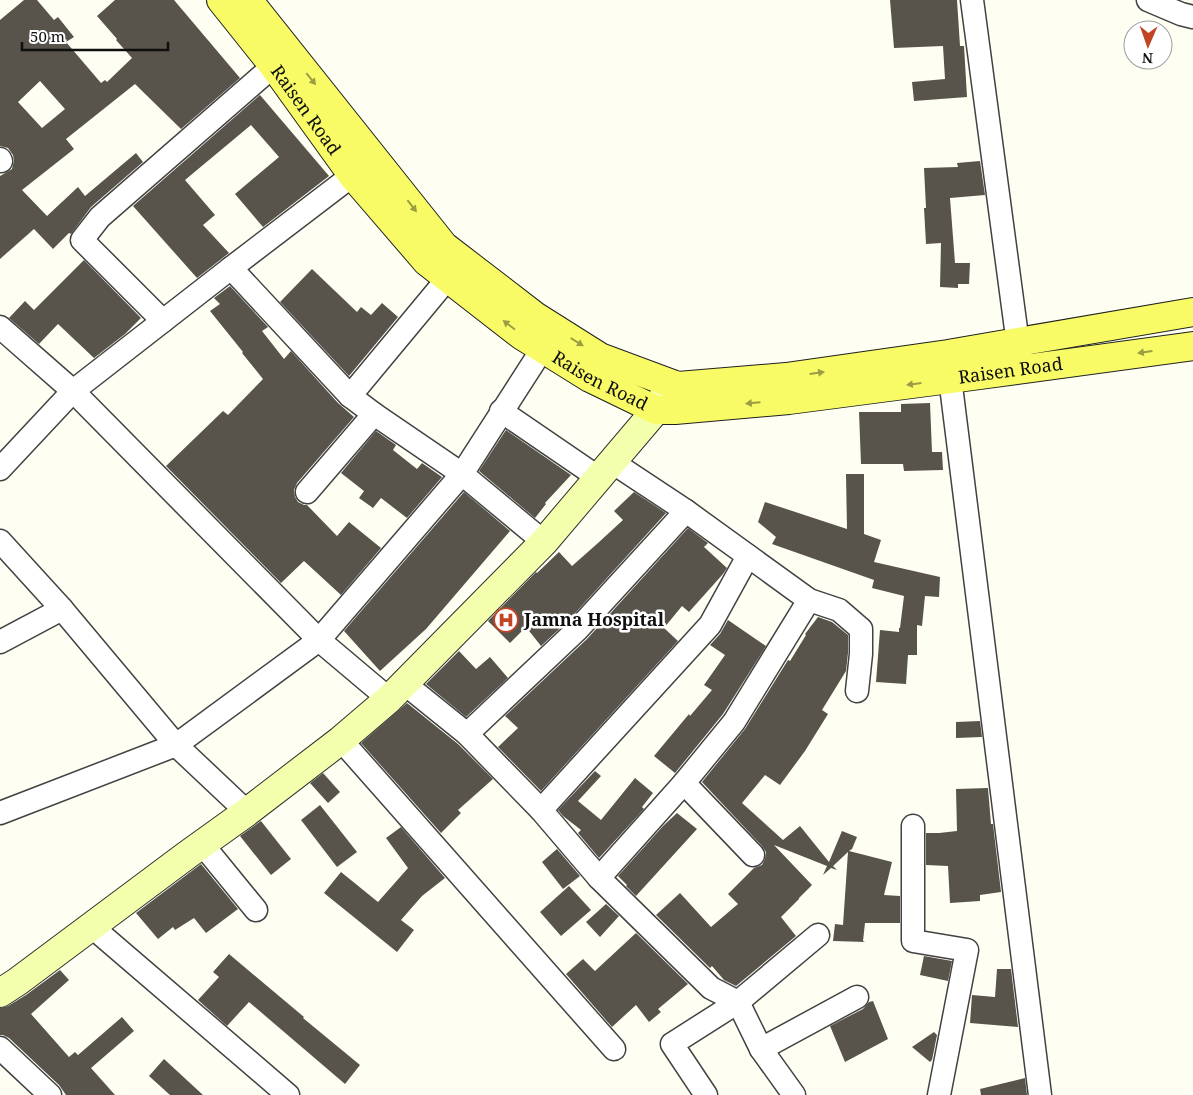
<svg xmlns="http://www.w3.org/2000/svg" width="1193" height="1095" font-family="'Noto Serif',serif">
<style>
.building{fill:#58544b;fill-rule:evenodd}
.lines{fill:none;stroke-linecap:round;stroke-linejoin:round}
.street-casing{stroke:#424242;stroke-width:25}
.secondary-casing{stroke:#313131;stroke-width:30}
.primary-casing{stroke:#202020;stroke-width:30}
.street{stroke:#fff;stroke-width:22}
.secondary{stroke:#f3ffad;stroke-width:28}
.primary{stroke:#f9fb66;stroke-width:28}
.oneway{fill:#9b9d43}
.labels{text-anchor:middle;stroke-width:5;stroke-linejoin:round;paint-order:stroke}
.street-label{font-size:18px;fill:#0f0f0f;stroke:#fff}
.poi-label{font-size:18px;font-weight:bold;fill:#0f0f0f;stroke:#fff;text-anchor:start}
</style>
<rect width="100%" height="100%" fill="#fefff2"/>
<g class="building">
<path d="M24 0H37L54 20 58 17 74 37 66 42 101 83 105 80 107 82 132 58 116 40 117 39 97 16 115 0H174L240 78 181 129 135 84 66 139 74 149 22 190 47 216 78 187 85 196 136 153 143 162 91 207 71 234 69 233 53 249 34 229 0 259V176L12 169 14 161 13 155 8 148 0 146V20ZM40 81 65 109 42 128 18 102Z"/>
<polygon points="890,0 957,0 960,46 964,46 967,97 914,101 912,82 945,79 943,46 894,48"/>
<polygon points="260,95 329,176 263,227 235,194 279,157 251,125 185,180 215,215 203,225 229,253 197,278 133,206"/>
<polygon points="980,161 985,195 950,198 955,263 970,263 969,284 958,284 958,288 940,287 941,243 926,244 924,208 926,208 924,168 958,167 957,163"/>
<polygon points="84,260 141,318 125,334 94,358 58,324 39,344 9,318 25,301 34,310"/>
<polygon points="312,269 357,312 361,307 371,315 382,303 398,317 349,376 280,302"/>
<polygon points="230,286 268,327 262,331 284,359 291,351 338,403 354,417 297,483 294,490 295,497 298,502 304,505 307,505 337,536 349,522 381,548 341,595 304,561 281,583 166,466 223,411 228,415 263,379 242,353 243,352 210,311 220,304 214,298"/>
<polygon points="930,403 932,452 942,452 943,470 904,471 903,464 861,464 859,412 901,412 901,404"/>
<polygon points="506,430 571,475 545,503 546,504 535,518 479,471"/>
<polygon points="376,431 396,445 393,450 417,469 422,463 442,477 407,518 381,498 373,508 359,498 364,491 341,473"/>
<polygon points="846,474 864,474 864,534 881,540 874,562 940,577 939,597 925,596 922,626 917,625 917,655 908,655 906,684 876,682 880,630 899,632 899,628 900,628 904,596 872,588 874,580 772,544 776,537 758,522 765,502 847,529"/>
<polygon points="464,492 510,531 426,629 380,671 344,631"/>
<polygon points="634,492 666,513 568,621 541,646 526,627 510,643 488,621 536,572 537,573 559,552 572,566 598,543 623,520 614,511"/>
<polygon points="688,528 708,543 704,547 727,568 723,574 689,612 682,606 664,628 678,641 541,791 498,747 518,728 505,716 587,639"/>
<polygon points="818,617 832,622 848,635 848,653 846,671 822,710 828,714 805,751 780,785 765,775 742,803 783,840 800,826 829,862 842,831 857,837 852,849 849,851 892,862 884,895 900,896 900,923 865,923 863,941 865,942 833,941 835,924 843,925 848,852 833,866 837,870 831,868 823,875 827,866 774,845 812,885 799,898 799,899 781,917 796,936 736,986 724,980 712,966 710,968 656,915 680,893 711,927 738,904 728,894 754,868 762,865 765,859 766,852 762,846 702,782 745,729 788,660 790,661 806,635 805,634"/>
<polygon points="728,620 766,646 723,714 675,773 654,756 689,714 690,716 712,690 704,685 725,655 710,645 720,634"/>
<polygon points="459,651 476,669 490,657 508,678 466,717 426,684"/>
<polygon points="407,703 458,744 493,779 458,810 461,813 441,833 361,743"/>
<polygon points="980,721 982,737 956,738 956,722"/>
<polygon points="595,771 601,776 578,801 601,820 635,778 653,793 642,807 644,809 599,858 578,833 581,830 563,816 558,810"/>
<polygon points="323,773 340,792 328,803 310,783"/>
<polygon points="988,788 991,824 993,824 1001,892 980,895 980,901 950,903 948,866 926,865 926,833 939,833 957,831 956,789"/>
<polygon points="320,805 357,852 337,867 301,820"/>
<polygon points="677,813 697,829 636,896 626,886 627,885 618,876 663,826"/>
<polygon points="261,821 291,859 271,875 240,836"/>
<polygon points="401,827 445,878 422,896 401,920 414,930 397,952 324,893 341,872 378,902 408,868 386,838"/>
<polygon points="557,849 580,876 563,889 542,862"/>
<polygon points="201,864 238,909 206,933 194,918 175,930 173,927 158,939 136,913"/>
<polygon points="569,886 591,910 561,936 540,912"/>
<polygon points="606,904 619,916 600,937 586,922"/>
<polygon points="636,933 688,984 658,1009 661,1012 649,1022 636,1005 612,1027 566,974 583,959 595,971"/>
<polygon points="229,954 304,1017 303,1018 360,1065 345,1084 249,1002 227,1026 198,1000 219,977 213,972"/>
<polygon points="924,956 952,961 948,981 920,975"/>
<polygon points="997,969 1011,969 1018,1027 970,1023 972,995 995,997"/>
<polygon points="60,970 69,980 31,1014 69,1057 75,1052 78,1055 122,1017 134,1031 91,1068 115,1095 66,1095 59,1085 9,1038 3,1035 0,1035 0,1008 8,1006 26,995"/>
<polygon points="873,1001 888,1039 845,1062 830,1026 863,1009 869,1002"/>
<polygon points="934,1032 937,1035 932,1060 930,1062 912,1047"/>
<polygon points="164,1059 203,1095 170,1095 149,1076"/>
<polygon points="1025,1078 1027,1095 981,1095 980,1089"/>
</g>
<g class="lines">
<g class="street-casing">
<g id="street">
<polyline points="972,0 1020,359"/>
<polyline points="1148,0 1181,14 1193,17"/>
<polyline points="0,159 1,161"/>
<polyline points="231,268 350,396 374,414 462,474 544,542"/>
<polyline points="163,321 82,240 100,217 286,55"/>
<polyline points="0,327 73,391 319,640 389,699"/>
<polyline points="948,362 1040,1095"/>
<polyline points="350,396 448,278"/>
<polyline points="501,411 599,478"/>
<polyline points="612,462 686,511 809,600 839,610 861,629 861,654 857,691"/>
<polyline points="0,469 73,391 231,268 366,165"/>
<polyline points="307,492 374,414"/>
<polyline points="0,541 62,609 176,745 247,812"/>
<polyline points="0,642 62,609"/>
<polyline points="405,684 467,734 541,810 599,878 711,988 738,1002 761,1049 794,1095"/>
<polyline points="467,734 577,630 686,511"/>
<polyline points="341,740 614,1049"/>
<polyline points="684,783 753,855"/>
<polyline points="541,810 710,625 748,556"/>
<polyline points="0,813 176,745 319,640 462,474 543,348"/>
<polyline points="913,826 913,941 967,950 939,1095"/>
<polyline points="202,844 256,910"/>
<polyline points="599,878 684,783 734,722 809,600"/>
<polyline points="91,926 288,1095"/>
<polyline points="0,1048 50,1095"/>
<polyline points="761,1049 857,997"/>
<polyline points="706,1095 672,1044 738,1002 818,935"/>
</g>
</g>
<g class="secondary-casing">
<polyline id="secondary" points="0,993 17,982 187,855 247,812 341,740 389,699 544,542 656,410 668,389"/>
</g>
<g class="primary-casing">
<g id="primary">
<path id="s1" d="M221 0 273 65 353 176 427 262 521 335 590 378 656 410H675L789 400 950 379 1193 346"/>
<polyline points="248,0 444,246 535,316 600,357 678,386 786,377 948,354 1193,312"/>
</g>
</g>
<use href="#street" class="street"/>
<use href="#secondary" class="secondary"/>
<use href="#primary" class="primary"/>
</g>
<defs><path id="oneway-solid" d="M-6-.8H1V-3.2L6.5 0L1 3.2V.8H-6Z" transform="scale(1.25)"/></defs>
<g class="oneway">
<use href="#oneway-solid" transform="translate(311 79) rotate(51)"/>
<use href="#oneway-solid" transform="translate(412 206) rotate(52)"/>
<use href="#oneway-solid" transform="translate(509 325) rotate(-143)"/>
<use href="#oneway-solid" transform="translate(577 342) rotate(32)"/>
<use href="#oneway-solid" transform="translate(1145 352) rotate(172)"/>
<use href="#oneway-solid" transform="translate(817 373) rotate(-8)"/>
<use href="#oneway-solid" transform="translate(914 384) rotate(173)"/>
<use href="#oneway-solid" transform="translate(753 403) rotate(175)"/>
</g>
<defs>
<g id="hospital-ring" transform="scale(1.25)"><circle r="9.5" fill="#fff" stroke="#c34423" stroke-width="1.5"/><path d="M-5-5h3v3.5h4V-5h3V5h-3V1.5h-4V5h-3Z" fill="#c34423"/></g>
</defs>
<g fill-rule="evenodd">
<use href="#hospital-ring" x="506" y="620"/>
</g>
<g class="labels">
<g class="street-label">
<text dy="6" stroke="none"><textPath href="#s1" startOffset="139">Raisen Road</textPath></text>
<text dy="6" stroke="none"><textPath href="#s1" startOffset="964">Raisen Road</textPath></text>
<text dy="6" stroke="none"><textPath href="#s1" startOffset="544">Raisen Road</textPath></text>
</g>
<g class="poi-label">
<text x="524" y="626">Jamna Hospital</text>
</g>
</g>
<g transform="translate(1148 45) rotate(182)"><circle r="24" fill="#ffffff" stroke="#9f9f9f"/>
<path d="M0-4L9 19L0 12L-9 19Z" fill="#c34423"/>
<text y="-8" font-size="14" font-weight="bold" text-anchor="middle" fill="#0f0f0f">N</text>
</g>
<path d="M22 42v8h146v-8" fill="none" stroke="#0f0f0f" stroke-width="2.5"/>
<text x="30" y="42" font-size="15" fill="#0f0f0f" stroke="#ffffff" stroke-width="4" paint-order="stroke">50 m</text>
</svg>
